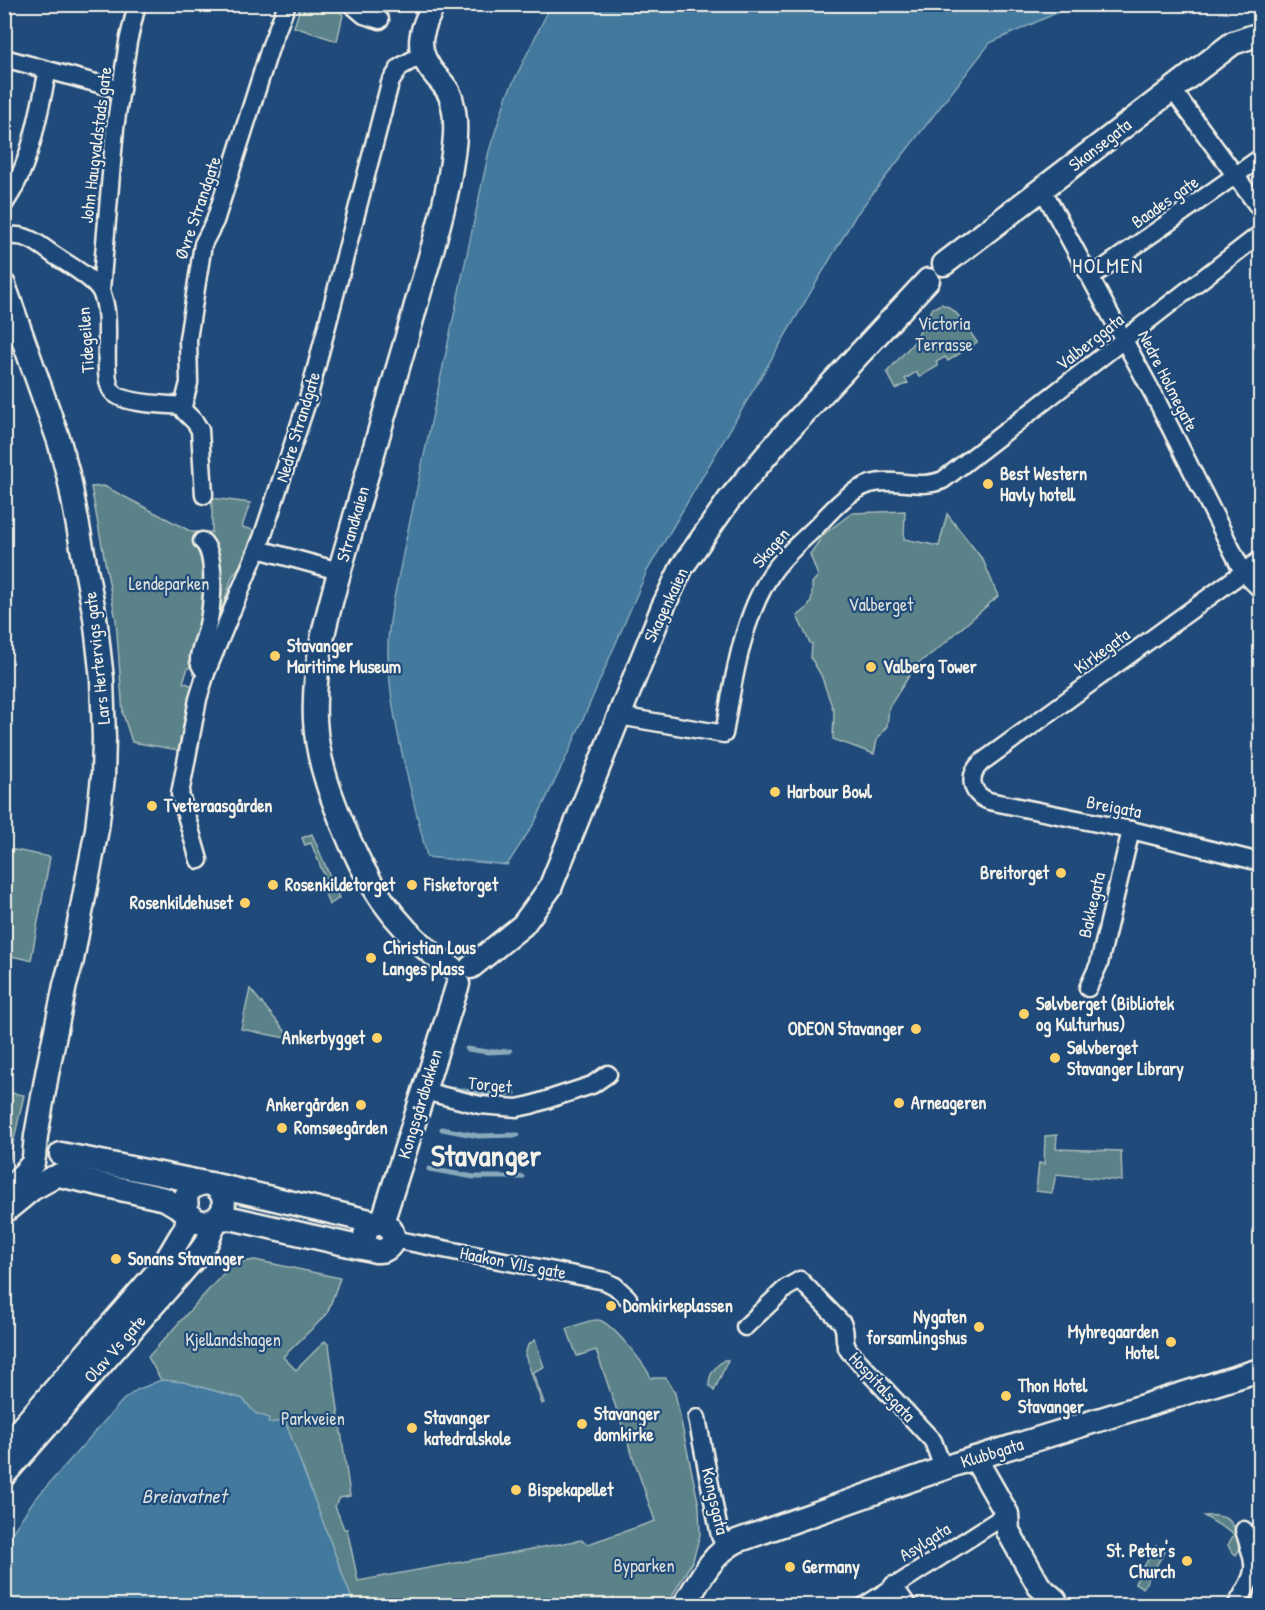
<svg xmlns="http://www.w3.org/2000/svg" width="1265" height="1610" font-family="'Patrick Hand',sans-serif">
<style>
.green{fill:#5a8288;stroke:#a7bab8;stroke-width:1.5}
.water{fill:#42799d;stroke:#89a9bb;stroke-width:1.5}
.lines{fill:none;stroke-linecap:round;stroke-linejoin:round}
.stream{stroke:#89a9bb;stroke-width:5}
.street-casing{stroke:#f4f1e8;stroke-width:21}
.secondary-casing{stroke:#f4f1e8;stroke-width:27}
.street{stroke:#1f4a7a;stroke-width:16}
.secondary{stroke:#1f4a7a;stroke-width:22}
.poi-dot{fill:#ffd166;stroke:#1f4a7a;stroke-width:2}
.labels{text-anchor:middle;stroke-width:4.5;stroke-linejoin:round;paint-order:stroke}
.street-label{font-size:18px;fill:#f4f1e8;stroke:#1f4a7a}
.park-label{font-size:18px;fill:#dde0da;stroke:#1f4a7a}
.poi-label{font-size:18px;font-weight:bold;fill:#f4f1e8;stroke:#1f4a7a;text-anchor:start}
.water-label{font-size:20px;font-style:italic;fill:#d9dfdd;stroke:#1f4a7a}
.quarter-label{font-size:21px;letter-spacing:1.5px;fill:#f4f1e8;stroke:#1f4a7a}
.town-label{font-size:30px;font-weight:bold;fill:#f4f1e8;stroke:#1f4a7a}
</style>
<rect width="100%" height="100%" fill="#1f4a7a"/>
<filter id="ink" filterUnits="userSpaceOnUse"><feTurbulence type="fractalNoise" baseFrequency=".0167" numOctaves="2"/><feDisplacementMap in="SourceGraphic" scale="12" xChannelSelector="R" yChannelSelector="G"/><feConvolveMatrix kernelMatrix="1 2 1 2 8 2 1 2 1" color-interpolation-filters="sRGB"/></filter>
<g filter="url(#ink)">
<g class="green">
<polygon points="301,5 334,5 343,15 337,41 294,27"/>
<path d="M941 304C958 308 967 329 977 342L970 347 968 344 961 349 962 352 948 361 945 357 936 362 938 366 919 377 916 372 905 379 908 383 896 389 887 372 914 342 933 308Z"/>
<polygon points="104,486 192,532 212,532 212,498 250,503 242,527 257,531 247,556 232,577 206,660 188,668 183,682 195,687 178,750 132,742 123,714 116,620 91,487"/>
<path d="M905 511 904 539 939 546 947 514 983 560 998 596 939 648 916 665 889 707 887 726 877 740 874 754 833 739 834 712 821 675 811 658 812 644 810 643 797 616C812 607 813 600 812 583L818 576 810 554 824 534 852 513Z"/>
<polygon points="312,834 339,898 329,905 325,893 330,890 311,843 305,845 302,838"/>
<polygon points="5,848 50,857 31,960 5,955"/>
<polygon points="250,989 291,1038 290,1039 241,1029"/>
<polygon points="5,1092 24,1095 9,1162 5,1168"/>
<polygon points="1057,1135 1056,1149 1121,1151 1122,1181 1056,1174 1052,1193 1036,1191 1039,1163 1044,1164 1045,1136"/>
<path d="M255 1260 340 1278 327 1314 283 1357 296 1370 325 1341 329 1345 350 1496 340 1498 335 1506 344 1529H347L358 1581 581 1540 588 1544 655 1521 596 1350 577 1356 567 1329C576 1326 589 1319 598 1320 611 1321 646 1366 651 1378H666L675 1393 699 1506 700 1535 693 1560 667 1605H354L285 1421 268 1423V1418L255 1414 243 1399 183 1382 161 1380 148 1357 232 1264Z"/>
<polygon points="535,1340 544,1367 533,1372 544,1403 542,1404 525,1355 528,1345"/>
<path d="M724 1360H728L714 1391 709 1385C709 1373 716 1366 724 1360Z"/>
<path d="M1204 1516C1232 1513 1235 1524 1240 1549L1236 1555 1231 1551 1228 1545 1234 1534Z"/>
<polygon points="1156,1545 1165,1551 1143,1588 1135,1583"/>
</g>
<g class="water">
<path d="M551 5H1074L990 43 856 215 647 571 571 747 535 822 507 865 427 857C412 791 390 722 388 654 387 619 398 583 404 549L489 151 507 95Z"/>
<polygon points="161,1380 183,1382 243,1399 255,1413 269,1418 268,1423 285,1421 354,1605 5,1605 5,1543 32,1503 123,1400 137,1390"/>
</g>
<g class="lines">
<g class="stream">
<polyline points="467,1049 488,1052 510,1051"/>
<polyline points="454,1089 480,1094 514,1093"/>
<polyline points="442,1129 478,1136 518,1135"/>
<polyline points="429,1169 474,1177 522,1177"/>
</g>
<g class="street-casing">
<g id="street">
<polyline points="351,4 364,15 380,20"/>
<polyline points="4,58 121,90"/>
<polyline points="1172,89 1260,209"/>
<polyline points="1043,190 1158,403 1243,572 1260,589"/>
<path d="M5 203C31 165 38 115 48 70"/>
<path d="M4 237C25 232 38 243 54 255 66 263 95 279 101 292 114 318 100 376 112 391 122 405 166 404 183 406"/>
<polyline points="1091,277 1260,158"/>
<polyline points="101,290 115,128 128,42 137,4"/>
<polyline points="204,495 200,430 195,422 184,411 183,406 189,383 188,339 203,244 215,221 271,45 287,4"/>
<path d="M202 541C218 554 212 610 207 629 205 639 198 651 199 661 200 666 203 670 206 673"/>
<polyline points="258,549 339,571"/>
<path d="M1260 560 982 762C967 775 970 794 989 801L1131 830 1260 862"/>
<path d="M619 716 724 734C733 682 742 617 772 573 784 555 802 541 817 526 832 510 848 491 870 484 894 477 920 490 943 480L1260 234"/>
<polyline points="199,860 180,794 198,699 206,673 262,538 308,399 390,83 400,67 423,54"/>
<polyline points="1088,988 1099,964 1131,830"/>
<polyline points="424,1091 480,1105 517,1108 531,1105 592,1085 608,1074"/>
<polyline points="393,1239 605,1281 615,1286 628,1298"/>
<path d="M745 1327 786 1288 800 1280 842 1323C848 1334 841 1340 849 1351L933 1441 943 1468"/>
<polyline points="697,1418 720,1536 727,1546"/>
<polyline points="893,1585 908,1606"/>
<polyline points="864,1606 1007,1514"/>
<path d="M1236 1606C1258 1568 1257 1572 1244 1530"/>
</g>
</g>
<g class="secondary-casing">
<g id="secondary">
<path d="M434 4C420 32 413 50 436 76 443 84 450 91 452 102 459 126 453 155 449 180 441 226 425 271 413 316 392 388 371 459 351 531 334 592 312 655 315 720 317 763 334 805 351 844 373 894 405 938 452 968"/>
<polyline points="944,264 1233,43 1260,34"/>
<polyline points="4,285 59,441 69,478 95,617 102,679 104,738 103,777 97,829 72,960 65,985 47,1074 36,1136 34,1157"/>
<polyline points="471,967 523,925 550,888 662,609 682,567 729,500 781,438 928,280"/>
<polyline points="61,1154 205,1183"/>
<polyline points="59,1175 165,1199 187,1212"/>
<path d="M211 1184C234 1197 224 1225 198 1222L187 1212 186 1196C191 1186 200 1182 211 1184L378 1223"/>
<polyline points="4,1196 33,1163"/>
<polyline points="4,1212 32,1189 52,1178"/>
<polyline points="218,1218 235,1219 376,1251"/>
<circle cx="379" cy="1237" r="14"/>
<polyline points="382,1223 458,984"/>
<polyline points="4,1448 164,1264 186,1227 188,1213"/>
<polyline points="975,1458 1007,1514 1008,1531 1039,1586 1055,1600"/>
<polyline points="4,1475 198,1254 207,1242 217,1218"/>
<path d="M684 1606C698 1583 712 1553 737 1541L956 1464 1260 1370"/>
</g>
</g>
<use href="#street" class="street"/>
<use href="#secondary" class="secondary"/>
</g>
</g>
<g class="poi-dot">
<circle cx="988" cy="484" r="6"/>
<circle cx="275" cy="656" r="6"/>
<circle cx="871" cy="667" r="6"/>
<circle cx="775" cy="792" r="6"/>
<circle cx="152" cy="806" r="6"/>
<circle cx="1061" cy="873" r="6"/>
<circle cx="273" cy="885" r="6"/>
<circle cx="412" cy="885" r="6"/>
<circle cx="245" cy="903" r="6"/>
<circle cx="371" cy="958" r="6"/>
<circle cx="1024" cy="1014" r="6"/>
<circle cx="916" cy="1029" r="6"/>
<circle cx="377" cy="1038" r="6"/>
<circle cx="1055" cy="1058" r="6"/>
<circle cx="899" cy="1103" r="6"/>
<circle cx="361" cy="1105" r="6"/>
<circle cx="282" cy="1128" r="6"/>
<circle cx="116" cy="1259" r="6"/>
<circle cx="611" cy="1306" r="6"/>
<circle cx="979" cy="1327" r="6"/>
<circle cx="1171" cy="1342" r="6"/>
<circle cx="1006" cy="1396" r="6"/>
<circle cx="582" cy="1424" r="6"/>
<circle cx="412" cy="1428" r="6"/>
<circle cx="516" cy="1490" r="6"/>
<circle cx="1187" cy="1561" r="6"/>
<circle cx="790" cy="1567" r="6"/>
</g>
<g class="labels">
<g class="street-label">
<text transform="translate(96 145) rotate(-83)" y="6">John Haugvaldstads gate</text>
<text transform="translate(1100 145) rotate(-38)" y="6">Skansegata</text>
<text transform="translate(1165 202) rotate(-35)" y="6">Baades gate</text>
<text transform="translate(198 208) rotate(-71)" y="6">Øvre Strandgate</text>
<text transform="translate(86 340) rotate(-94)" y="6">Tidegeilen</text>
<text transform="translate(1090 342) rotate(-38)" y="6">Valberggata</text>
<text transform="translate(1168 381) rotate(63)" y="6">Nedre Holmegate</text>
<text transform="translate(298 427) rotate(-73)" y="6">Nedre Strandgate</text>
<text transform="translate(353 524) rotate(-74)" y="6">Strandkaien</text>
<text transform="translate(771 548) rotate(-49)" y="6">Skagen</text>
<text transform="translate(666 605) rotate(-65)" y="6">Skagenkaien</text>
<text transform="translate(1102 651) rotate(-36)" y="6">Kirkegata</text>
<text transform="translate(97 658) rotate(-96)" y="6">Lars Hertervigs gate</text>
<text transform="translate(1114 807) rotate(11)" y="6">Breigata</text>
<text transform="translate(1092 905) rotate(-77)" y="6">Bakkegata</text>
<text transform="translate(490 1085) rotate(6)" y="6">Torget</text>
<text transform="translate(420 1104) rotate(-73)" y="6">Kongsgårdbakken</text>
<text transform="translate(513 1263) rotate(11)" y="6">Haakon VIIs gate</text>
<text transform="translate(115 1349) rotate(-49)" y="6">Olav Vs gate</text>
<text transform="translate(882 1387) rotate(47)" y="6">Hospitalsgata</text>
<text transform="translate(992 1453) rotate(-17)" y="6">Klubbgata</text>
<text transform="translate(715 1501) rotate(77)" y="6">Kongsgata</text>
<text transform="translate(925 1542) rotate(-32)" y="6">Asylgata</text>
</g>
<g class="park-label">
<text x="944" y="330">Victoria<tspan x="944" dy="21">Terrasse</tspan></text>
<text x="169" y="590">Lendeparken</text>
<text x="881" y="611">Valberget</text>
<text x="233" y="1346">Kjellandshagen</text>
<text x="313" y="1425">Parkveien</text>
<text x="644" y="1572">Byparken</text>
</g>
<g class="poi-label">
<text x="1000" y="480">Best Western<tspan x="1000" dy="21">Havly hotell</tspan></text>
<text x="287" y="652">Stavanger<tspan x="287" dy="21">Maritime Museum</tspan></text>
<text x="883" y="673">Valberg Tower</text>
<text x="787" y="798">Harbour Bowl</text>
<text x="164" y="812">Tveteraasgården</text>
<text x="1049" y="879" text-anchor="end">Breitorget</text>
<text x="285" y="891">Rosenkildetorget</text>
<text x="424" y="891">Fisketorget</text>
<text x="233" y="909" text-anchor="end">Rosenkildehuset</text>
<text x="383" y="954">Christian Lous<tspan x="383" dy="21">Langes plass</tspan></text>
<text x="1036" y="1010">Sølvberget (Bibliotek<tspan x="1036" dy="21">og Kulturhus)</tspan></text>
<text x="904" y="1035" text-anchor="end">ODEON Stavanger</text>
<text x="365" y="1044" text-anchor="end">Ankerbygget</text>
<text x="1067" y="1054">Sølvberget<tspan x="1067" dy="21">Stavanger Library</tspan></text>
<text x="911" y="1109">Arneageren</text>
<text x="349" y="1111" text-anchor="end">Ankergården</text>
<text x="294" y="1134">Romsøegården</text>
<text x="128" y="1265">Sonans Stavanger</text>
<text x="623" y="1312">Domkirkeplassen</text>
<text x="967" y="1323" text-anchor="end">Nygaten<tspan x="967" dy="21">forsamlingshus</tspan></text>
<text x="1159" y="1338" text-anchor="end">Myhregaarden<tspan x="1159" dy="21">Hotel</tspan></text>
<text x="1018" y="1392">Thon Hotel<tspan x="1018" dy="21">Stavanger</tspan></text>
<text x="594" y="1420">Stavanger<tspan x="594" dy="21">domkirke</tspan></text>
<text x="424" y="1424">Stavanger<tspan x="424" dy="21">katedralskole</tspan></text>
<text x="528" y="1496">Bispekapellet</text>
<text x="1175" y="1557" text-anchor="end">St. Peter's<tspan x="1175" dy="21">Church</tspan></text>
<text x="802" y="1573">Germany</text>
</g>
<g class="water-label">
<text x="184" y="1503">Breiavatnet</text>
</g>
<g class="quarter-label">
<text x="1108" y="273">HOLMEN</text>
</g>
<g class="town-label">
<text x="486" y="1166">Stavanger</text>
</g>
</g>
<rect width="1265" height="1610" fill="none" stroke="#1f4a7a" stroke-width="24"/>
<rect x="12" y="12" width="1241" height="1586" fill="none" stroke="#f4f1e8" stroke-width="2" filter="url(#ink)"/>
</svg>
